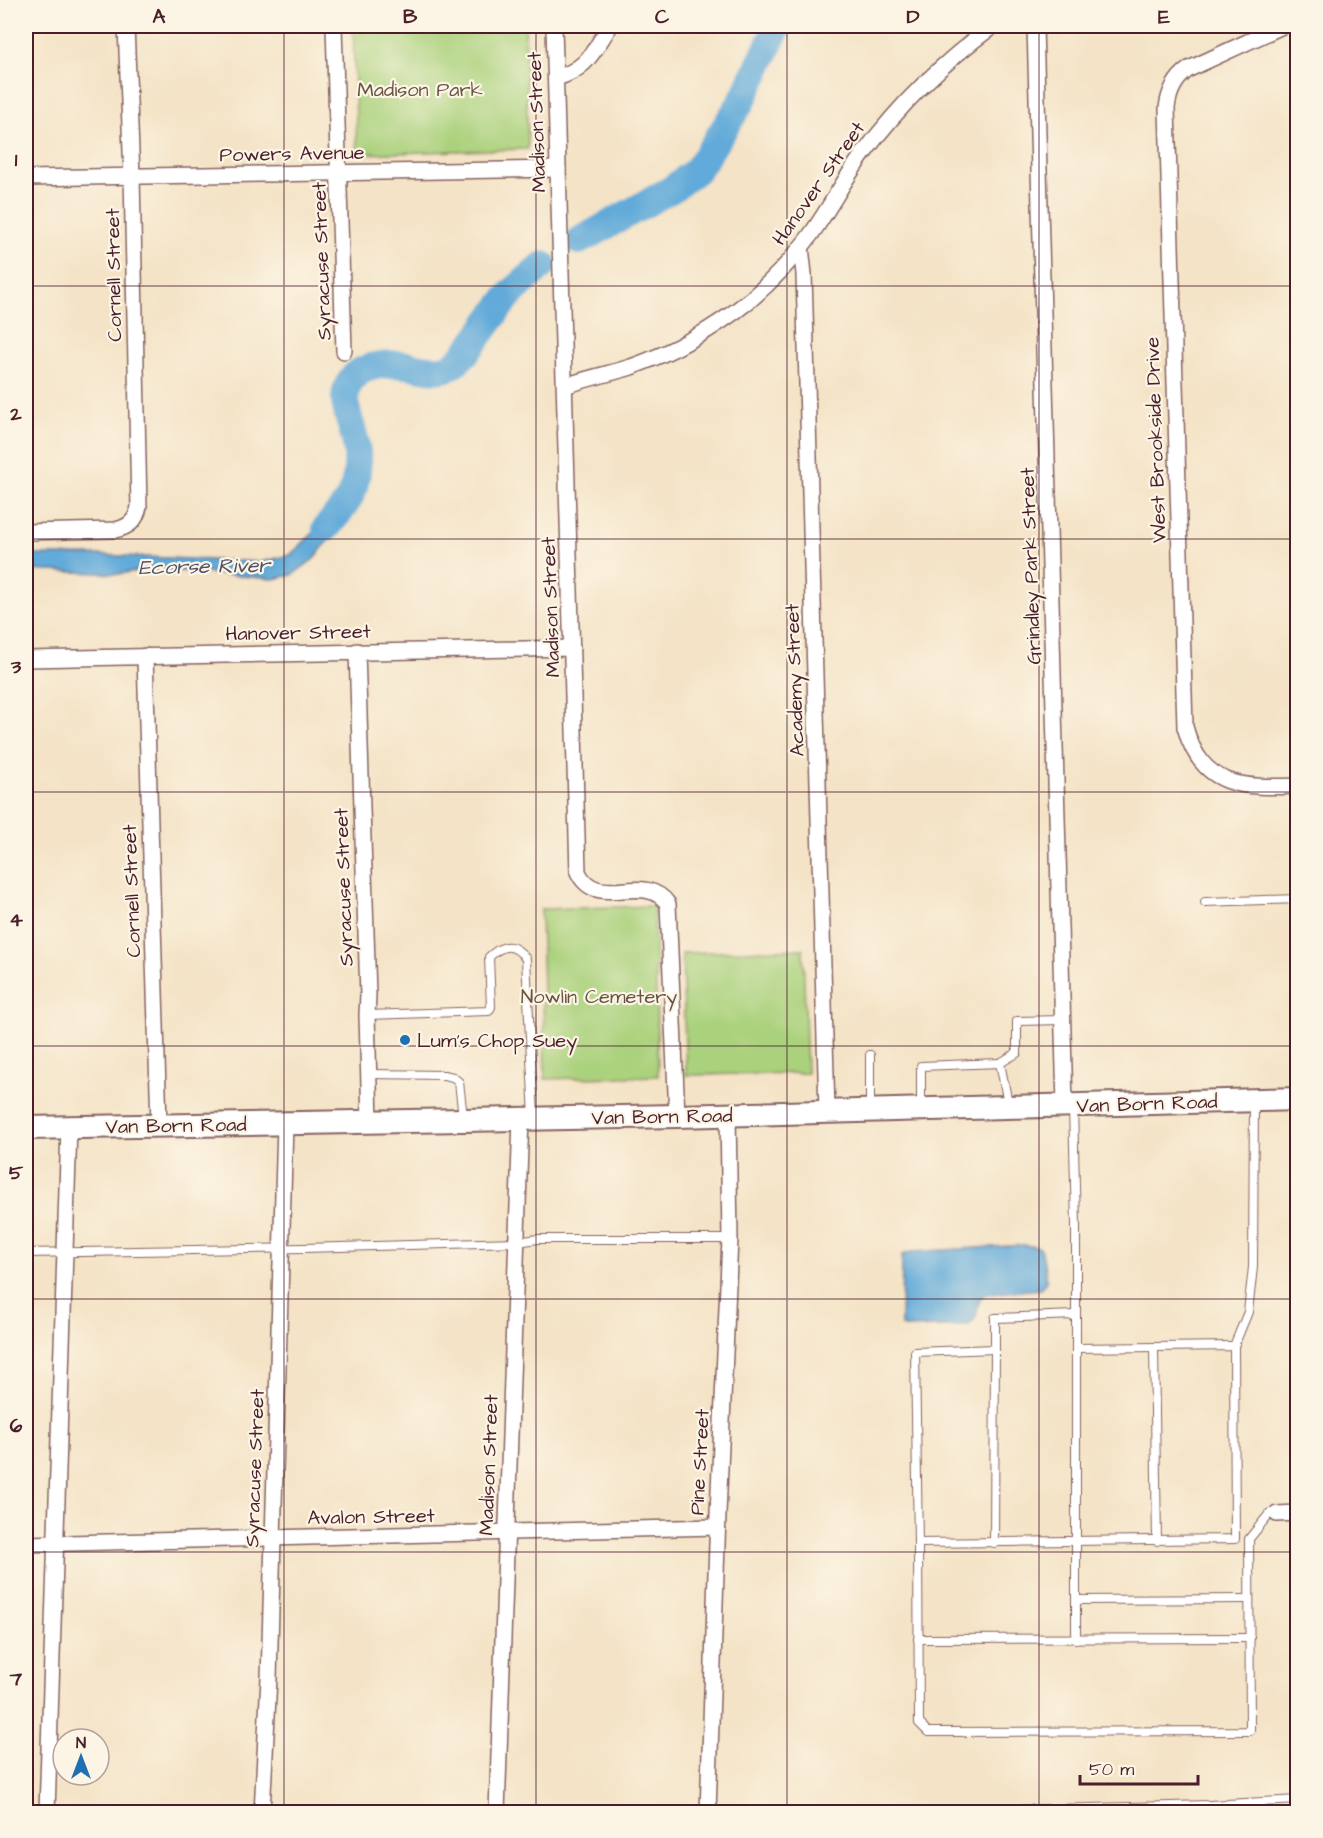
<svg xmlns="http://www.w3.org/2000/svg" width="1323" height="1838" font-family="'Architects Daughter',sans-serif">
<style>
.green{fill:#aad17c;stroke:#7a7854;stroke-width:1.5}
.water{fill:#62aad9;stroke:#566482;stroke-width:1.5}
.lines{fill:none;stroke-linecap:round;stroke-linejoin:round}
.river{stroke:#62aad9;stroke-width:28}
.lane-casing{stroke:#866461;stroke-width:10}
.street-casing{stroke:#866461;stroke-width:18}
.secondary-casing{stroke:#866461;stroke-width:26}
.lane{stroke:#fff;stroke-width:8}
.street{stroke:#fff;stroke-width:15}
.secondary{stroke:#fff;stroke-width:22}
.grid{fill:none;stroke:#4a1f2b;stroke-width:1.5;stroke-opacity:0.55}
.poi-dot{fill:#1f6fb2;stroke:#fcf5e5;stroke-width:2}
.labels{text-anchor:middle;stroke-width:4.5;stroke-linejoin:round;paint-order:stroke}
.park-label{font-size:20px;fill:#675443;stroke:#fcf5e5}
.street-label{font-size:20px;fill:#4a1f2b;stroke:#fcf5e5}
.poi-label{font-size:20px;fill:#4a1f2b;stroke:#fcf5e5;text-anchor:start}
.water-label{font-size:21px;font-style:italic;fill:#525068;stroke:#fcf5e5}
.neatline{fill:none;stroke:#4a1f2b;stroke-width:2}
.grid-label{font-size:20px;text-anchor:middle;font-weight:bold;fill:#4a1f2b}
</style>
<rect width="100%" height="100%" fill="#fcf5e5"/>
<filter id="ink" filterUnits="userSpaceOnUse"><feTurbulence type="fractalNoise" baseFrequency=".0167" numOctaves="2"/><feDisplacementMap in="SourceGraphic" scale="12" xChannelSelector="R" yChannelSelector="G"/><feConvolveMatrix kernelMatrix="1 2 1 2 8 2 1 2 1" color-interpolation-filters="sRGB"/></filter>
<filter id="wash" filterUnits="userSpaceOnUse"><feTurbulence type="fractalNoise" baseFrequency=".008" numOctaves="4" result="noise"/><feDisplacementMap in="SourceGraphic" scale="24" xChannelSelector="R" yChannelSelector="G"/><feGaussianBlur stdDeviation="1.35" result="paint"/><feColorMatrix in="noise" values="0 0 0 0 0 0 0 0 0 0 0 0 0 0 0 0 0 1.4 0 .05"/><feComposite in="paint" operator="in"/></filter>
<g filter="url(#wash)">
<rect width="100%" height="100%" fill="#f4e3c6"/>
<g class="green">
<polygon points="353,26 525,26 528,149 357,154"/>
<polygon points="654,906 658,1076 545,1079 541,909"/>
<polygon points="803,949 807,1073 686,1075 682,953"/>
</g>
<g class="water">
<polygon points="345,497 356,502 355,506 314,559 292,575 273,579 187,571 144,570 119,574 26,570 26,555 99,555 261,562 290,555 326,521"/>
<path d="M1024 1245 1038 1247 1042 1252 1047 1280 1040 1289 985 1294C974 1304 980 1308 975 1318 973 1322 970 1324 967 1326L909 1328 901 1326 902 1255 911 1252Z"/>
</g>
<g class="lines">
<g class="river">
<polyline points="579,241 672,189 697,170 742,101 778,26"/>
<path d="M326 528C336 516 350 502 354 486 359 469 358 449 353 432 348 412 339 399 351 380 362 364 389 363 407 365 418 367 434 372 447 368 465 363 494 312 509 296 519 285 532 275 543 265"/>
</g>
</g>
</g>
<g filter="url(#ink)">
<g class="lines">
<g class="lane-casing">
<g id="lane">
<polyline points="1205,902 1298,899"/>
<path d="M367 1015 489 1011 491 1007 489 957C503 944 514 942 526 959L534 1117"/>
<polyline points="870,1055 870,1109"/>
<polyline points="1000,1063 1017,1053 1017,1021 1063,1020"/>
<polyline points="369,1074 444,1075 453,1077 459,1082 463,1117"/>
<polyline points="1073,1106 1076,1225 1076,1639"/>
<polyline points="921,1108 921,1066 1000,1063 1008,1103"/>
<polyline points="26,1253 304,1248 517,1242 538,1239 730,1239"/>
<polyline points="1076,1315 995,1318 995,1349 915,1352 918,1543 1235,1539 1234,1346 1076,1348"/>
<polyline points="1234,1346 1248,1312 1253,1267 1254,1101"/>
<polyline points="1154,1347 1157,1541"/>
<polyline points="918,1543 919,1723 928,1732 1250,1731 1249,1539 1270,1513 1277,1514"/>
<polyline points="994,1543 995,1349"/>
<polyline points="1076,1600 1249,1599"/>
<polyline points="918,1639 1250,1638"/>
<polyline points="1009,1812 1012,1810 1210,1805"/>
<polyline points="1210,1812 1210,1805 1298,1800"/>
</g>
</g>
<g class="street-casing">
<g id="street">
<polyline points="334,26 344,351"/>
<path d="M554 26 578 872C597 912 644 870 668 904L677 1116"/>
<polyline points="1035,26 1065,1105"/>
<path d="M1282 26 1189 69C1175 79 1169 91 1167 108L1185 727C1202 789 1244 788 1298 786"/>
<path d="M556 78C588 69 593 51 610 26"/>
<polyline points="26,178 558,169"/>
<polyline points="801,247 804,274 827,1112"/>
<path d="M565 386C587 378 609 374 631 367 673 352 715 328 750 300 772 281 792 260 809 237 829 210 844 179 864 153 901 103 943 62 993 26"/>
<path d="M26 532 115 530C129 527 136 521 139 507L132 176 126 26"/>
<polyline points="357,651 368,995 367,1015 370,1121"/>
<polyline points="145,656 159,1125"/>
<polyline points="26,659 572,648"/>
<polyline points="1277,1514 1298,1513"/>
<polyline points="26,1544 717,1527"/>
<polyline points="47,1812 69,1127"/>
<polyline points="262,1812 269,1678 285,1124"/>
<polyline points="497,1812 521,1118"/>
<polyline points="708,1812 718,1514 730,1239 728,1114"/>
</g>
</g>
<g class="secondary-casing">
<polyline id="secondary" points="26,1128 677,1116 1298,1099"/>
</g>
<use href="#lane" class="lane"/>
<use href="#street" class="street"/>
<use href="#secondary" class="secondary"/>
</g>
</g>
<path class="grid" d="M284 26V1812M536 26V1812M787 26V1812M1039 26V1812M26 286H1298M26 539H1298M26 792H1298M26 1046H1298M26 1299H1298M26 1552H1298"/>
<circle class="poi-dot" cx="405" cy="1040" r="6"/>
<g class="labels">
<g class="park-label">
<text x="420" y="96">Madison Park</text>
<text x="599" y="1003">Nowlin Cemetery</text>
</g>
<g class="street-label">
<text transform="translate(536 122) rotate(-92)" y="7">Madison Street</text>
<text transform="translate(292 153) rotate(-1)" y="7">Powers Avenue</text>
<text transform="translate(818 183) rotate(-55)" y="7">Hanover Street</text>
<text transform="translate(321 261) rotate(-92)" y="7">Syracuse Street</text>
<text transform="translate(113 275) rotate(-91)" y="7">Cornell Street</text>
<text transform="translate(1155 440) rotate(-92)" y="7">West Brookside Drive</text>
<text transform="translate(1030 566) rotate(-92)" y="7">Grindley Park Street</text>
<text transform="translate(550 607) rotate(-92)" y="7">Madison Street</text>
<text transform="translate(298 632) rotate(-1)" y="7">Hanover Street</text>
<text transform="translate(794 680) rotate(-92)" y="7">Academy Street</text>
<text transform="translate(343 887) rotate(-92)" y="7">Syracuse Street</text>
<text transform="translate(131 891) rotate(-92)" y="7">Cornell Street</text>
<text transform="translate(1147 1103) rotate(-2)" y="7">Van Born Road</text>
<text transform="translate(662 1116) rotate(-1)" y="7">Van Born Road</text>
<text transform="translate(176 1125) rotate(-1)" y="7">Van Born Road</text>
<text transform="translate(699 1462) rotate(-87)" y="7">Pine Street</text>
<text transform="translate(488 1465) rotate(-88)" y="7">Madison Street</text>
<text transform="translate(254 1468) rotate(-88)" y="7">Syracuse Street</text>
<text transform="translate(371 1516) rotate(-1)" y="7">Avalon Street</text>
</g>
<g class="poi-label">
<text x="417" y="1047">Lum's Chop Suey</text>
</g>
<g class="water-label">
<text transform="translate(204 566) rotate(-1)" y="7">Ecorse River</text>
</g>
</g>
<rect width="1323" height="1838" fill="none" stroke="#fcf5e5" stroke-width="66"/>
<g transform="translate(81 1757)"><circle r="28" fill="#fcf5e5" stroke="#b59f9b" stroke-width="1.5"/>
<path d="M0-4.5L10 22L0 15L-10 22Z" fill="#1f6fb2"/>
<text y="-9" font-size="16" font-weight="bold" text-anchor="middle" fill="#4a1f2b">N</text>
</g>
<path d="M1080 1775v9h118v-9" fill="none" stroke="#4a1f2b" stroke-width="3"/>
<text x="1089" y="1775" font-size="18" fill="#4a1f2b" stroke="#fcf5e5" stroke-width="4.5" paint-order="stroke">50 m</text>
<rect x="33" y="33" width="1257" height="1772" class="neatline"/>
<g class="grid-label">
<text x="159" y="23">A</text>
<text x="410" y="23">B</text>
<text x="662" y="23">C</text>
<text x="913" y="23">D</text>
<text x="1164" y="23">E</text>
<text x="16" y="166">1</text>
<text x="16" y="420">2</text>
<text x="16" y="673">3</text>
<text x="16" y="926">4</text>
<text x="16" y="1179">5</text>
<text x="16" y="1432">6</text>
<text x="16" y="1685">7</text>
</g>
</svg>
